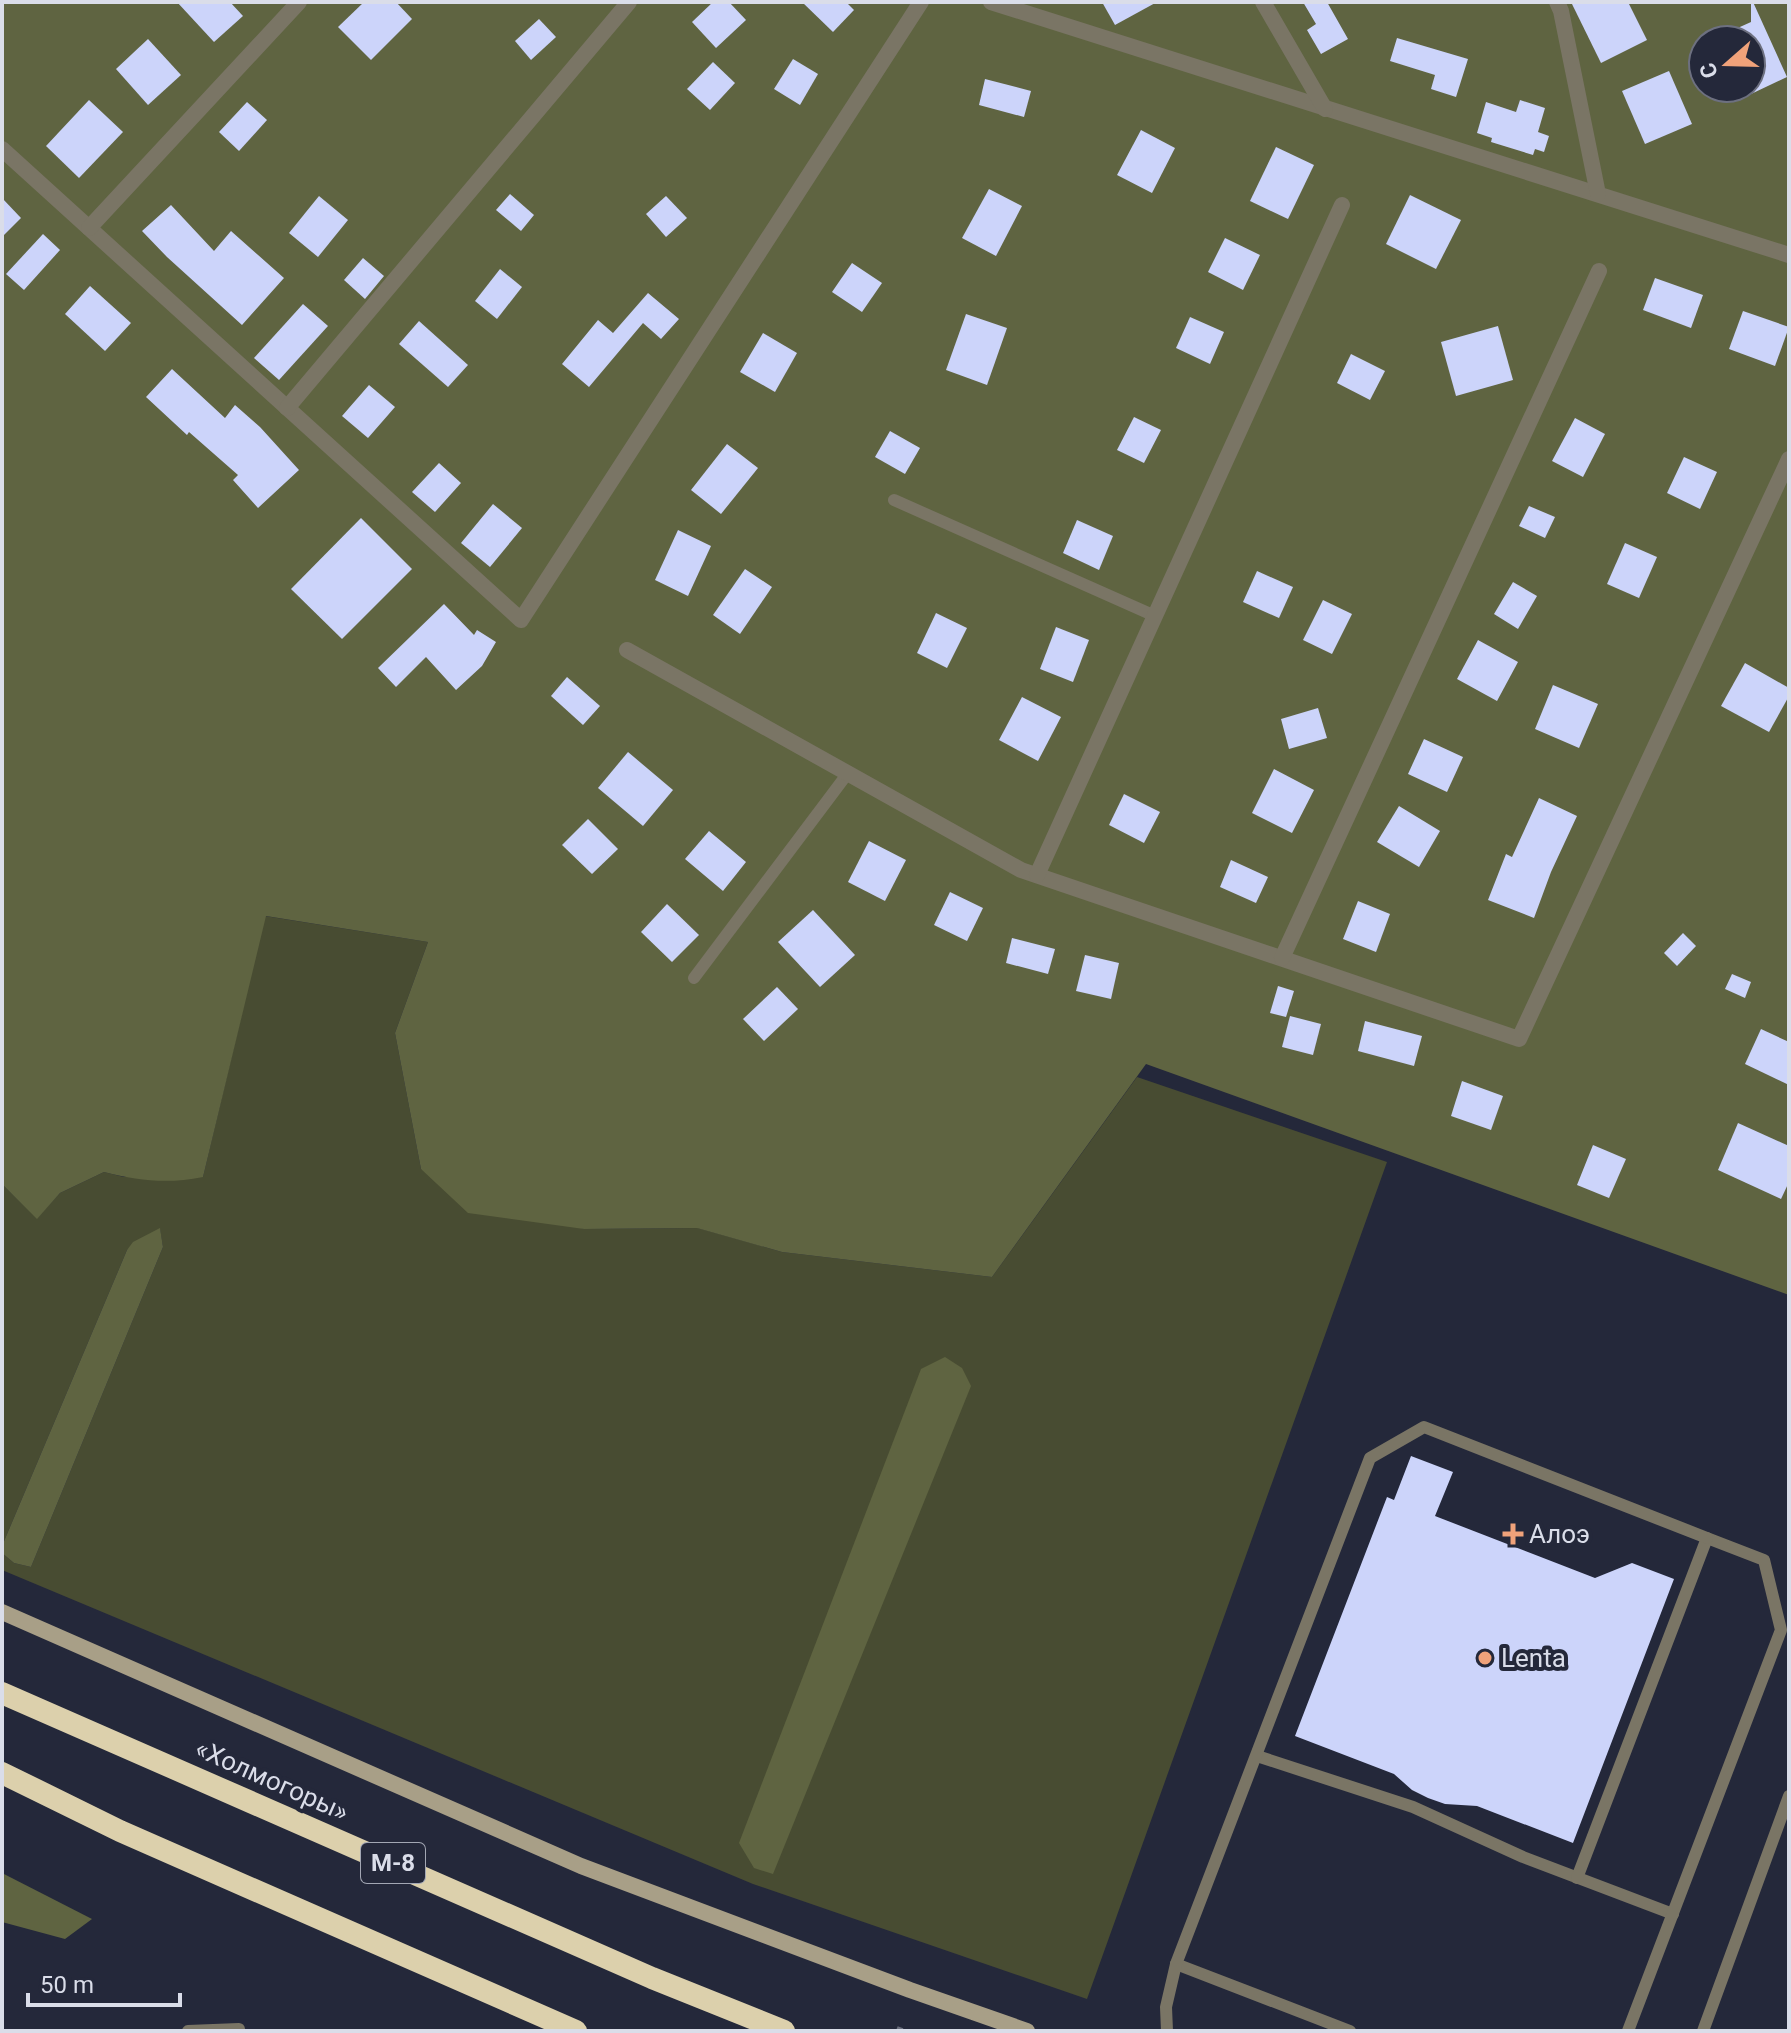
<svg xmlns="http://www.w3.org/2000/svg" width="1791" height="2033" font-family="Roboto,sans-serif">
<style>
.green{fill:#484c32}
.forest{fill:#5f6441;fill-rule:evenodd}
.building{fill:#ccd4fa}
.lines{fill:none;stroke-linecap:round;stroke-linejoin:round}
.path{stroke:#6a6e7d;stroke-width:4;stroke-dasharray:6 6;stroke-linecap:butt}
.service{stroke:#7a7565;stroke-width:12}
.minor{stroke:#7a7565;stroke-width:16}
.secondary{stroke:#a89f87;stroke-width:16}
.trunk{stroke:#dcd0ac;stroke-width:22}
.poi-dot{fill:#f0a27a;stroke:#24283a;stroke-width:3}
.labels{text-anchor:middle;stroke-width:8;stroke-linejoin:round;paint-order:stroke}
.shield{fill:#24283a;stroke:#a3a7b4;stroke-width:2}
.shield-label{font-size:24px;font-weight:bold;fill:#dadde9}
.poi-label{font-size:26px;fill:#dadde9;stroke:#24283a;text-anchor:start}
.street-label{font-size:26px;fill:#dadde9;stroke:#24283a}
</style>
<rect width="100%" height="100%" fill="#24283a"/>
<polygon class="green" points="265,916 428,942 395,1033 421,1169 584,1229 698,1228 782,1252 992,1277 1137,1077 1387,1162 1087,1999 753,1884 2,1570 2,1553 14,1563 31,1567 163,1247 160,1229 127,1250 2,1546 2,1184 37,1218 60,1193 104,1172 124,1177 203,1177"/>
<g class="forest">
<path d="M2 2H1789V1295L1146 1064 992 1277 782 1252 697 1228 584 1229 468 1213 421 1169 395 1033 428 942 266 916 203 1177C168 1184 139 1181 104 1172L60 1193 37 1219 2 1184ZM1703 40H1751V88H1703Z"/>
<polygon points="160,1228 163,1247 31,1567 14,1563 2,1553 2,1546 127,1250 133,1242"/>
<polygon points="945,1357 962,1368 971,1386 773,1874 754,1868 739,1843 921,1369"/>
<polygon points="2,1873 92,1919 65,1939 2,1922"/>
</g>
<g class="building">
<polygon points="177,2 230,2 243,16 214,42"/>
<polygon points="364,2 396,2 412,19 371,60 338,27"/>
<polygon points="713,2 729,2 746,20 716,48 692,22"/>
<polygon points="802,2 846,2 854,10 833,32"/>
<polygon points="1102,2 1157,2 1115,25"/>
<polygon points="1303,2 1327,2 1348,39 1321,54 1307,30 1316,24"/>
<polygon points="1571,2 1628,2 1647,40 1601,63"/>
<polygon points="1751,2 1753,2 1787,77 1751,94 1751,40 1711,40 1751,22"/>
<polygon points="539,19 556,37 531,60 515,41"/>
<polygon points="1397,38 1468,59 1456,97 1431,89 1435,75 1390,61"/>
<polygon points="148,39 181,75 148,105 116,69"/>
<polygon points="793,59 818,74 800,105 774,89"/>
<polygon points="713,62 735,83 710,110 687,89"/>
<polygon points="1669,71 1692,124 1645,144 1622,91"/>
<polygon points="985,79 1031,91 1024,117 979,105"/>
<polygon points="89,100 123,132 79,178 46,146"/>
<polygon points="1520,100 1545,108 1538,132 1549,136 1544,152 1535,149 1533,155 1491,142 1492,138 1477,133 1486,102 1516,112"/>
<polygon points="247,102 267,120 239,151 219,132"/>
<polygon points="1141,130 1175,148 1152,193 1117,175"/>
<polygon points="1276,147 1314,165 1288,219 1250,201"/>
<polygon points="989,189 1022,206 996,256 962,238"/>
<polygon points="510,194 534,215 521,231 496,210"/>
<polygon points="1410,195 1461,220 1436,269 1386,244"/>
<polygon points="319,196 348,220 318,257 289,233"/>
<polygon points="666,196 687,218 666,237 646,214"/>
<polygon points="2,198 21,218 2,237"/>
<polygon points="171,205 214,251 231,231 284,278 242,325 167,257 142,231"/>
<polygon points="43,234 60,250 24,290 6,274"/>
<polygon points="1225,238 1260,255 1243,290 1208,272"/>
<polygon points="363,258 384,276 365,299 344,280"/>
<polygon points="852,263 882,283 862,312 832,292"/>
<polygon points="500,269 522,287 497,319 475,301"/>
<polygon points="1655,278 1703,295 1691,328 1643,310"/>
<polygon points="90,286 131,323 105,351 65,314"/>
<polygon points="648,293 679,319 661,339 643,323 589,387 562,364 598,320 613,333"/>
<polygon points="303,304 328,326 279,380 254,358"/>
<polygon points="1743,311 1789,327 1775,366 1729,349"/>
<polygon points="966,314 1007,328 987,385 946,370"/>
<polygon points="1190,317 1224,332 1210,364 1176,348"/>
<polygon points="419,321 468,365 448,387 399,344"/>
<polygon points="1498,326 1513,380 1456,396 1441,342"/>
<polygon points="763,333 797,353 775,392 740,372"/>
<polygon points="1351,354 1385,371 1370,400 1337,383"/>
<polygon points="172,369 225,418 235,405 260,427 299,470 258,508 233,480 238,475 189,432 187,435 146,397"/>
<polygon points="369,385 395,407 368,438 342,416"/>
<polygon points="1134,417 1161,430 1144,463 1117,450"/>
<polygon points="1575,418 1605,434 1583,477 1552,461"/>
<polygon points="890,431 920,448 905,474 875,457"/>
<polygon points="727,444 758,468 721,514 691,490"/>
<polygon points="1684,457 1717,472 1700,509 1667,493"/>
<polygon points="439,463 461,483 435,512 412,492"/>
<polygon points="493,504 522,528 490,567 461,543"/>
<polygon points="1529,506 1555,517 1545,538 1519,526"/>
<polygon points="361,518 412,569 342,639 291,589"/>
<polygon points="1077,520 1113,536 1099,570 1063,553"/>
<polygon points="678,530 711,546 688,596 655,580"/>
<polygon points="1625,543 1657,557 1639,598 1607,584"/>
<polygon points="745,569 772,587 740,634 713,615"/>
<polygon points="1257,571 1293,587 1279,618 1243,602"/>
<polygon points="1513,582 1537,596 1518,629 1494,614"/>
<polygon points="1323,600 1352,614 1332,654 1303,640"/>
<polygon points="444,604 474,635 477,630 496,642 482,666 456,690 426,657 396,687 378,668"/>
<polygon points="936,613 967,628 947,668 917,653"/>
<polygon points="1056,627 1089,640 1073,682 1040,669"/>
<polygon points="1478,640 1518,662 1497,701 1457,679"/>
<polygon points="1745,663 1789,688 1789,696 1769,732 1721,706"/>
<polygon points="567,677 600,706 583,725 551,696"/>
<polygon points="1553,685 1598,704 1579,748 1535,729"/>
<polygon points="1022,697 1061,717 1038,761 999,740"/>
<polygon points="1318,708 1327,738 1289,749 1281,719"/>
<polygon points="1424,739 1463,757 1447,792 1408,774"/>
<polygon points="628,752 673,790 643,826 598,788"/>
<polygon points="1274,769 1314,790 1292,833 1252,813"/>
<polygon points="1124,794 1160,812 1144,843 1109,825"/>
<polygon points="1539,798 1577,816 1551,872 1534,918 1488,900 1506,854 1512,857"/>
<polygon points="1399,806 1440,831 1419,867 1377,842"/>
<polygon points="588,819 618,849 592,874 562,845"/>
<polygon points="709,831 746,862 723,891 685,859"/>
<polygon points="869,841 906,860 885,901 848,882"/>
<polygon points="1231,860 1268,877 1256,903 1220,887"/>
<polygon points="950,892 983,908 967,941 934,925"/>
<polygon points="1358,901 1390,914 1376,952 1343,939"/>
<polygon points="667,904 699,935 672,962 641,932"/>
<polygon points="813,910 855,955 820,987 778,942"/>
<polygon points="1683,933 1696,946 1677,966 1664,953"/>
<polygon points="1012,938 1055,949 1048,974 1006,963"/>
<polygon points="1085,955 1119,963 1111,999 1076,991"/>
<polygon points="1732,974 1751,982 1745,998 1725,989"/>
<polygon points="1278,986 1294,991 1286,1017 1270,1013"/>
<polygon points="777,987 798,1009 764,1041 743,1019"/>
<polygon points="1290,1016 1321,1024 1313,1055 1282,1047"/>
<polygon points="1365,1021 1422,1036 1414,1066 1358,1051"/>
<polygon points="1761,1029 1789,1042 1789,1085 1745,1064"/>
<polygon points="1462,1081 1503,1096 1491,1130 1451,1116"/>
<polygon points="1738,1123 1789,1146 1789,1182 1781,1199 1718,1170"/>
<polygon points="1593,1145 1626,1159 1609,1198 1577,1185"/>
<polygon points="1411,1456 1453,1472 1435,1516 1595,1578 1632,1563 1674,1579 1573,1843 1477,1806 1445,1804 1428,1798 1412,1790 1394,1774 1295,1736 1387,1497 1394,1500"/>
</g>
<g class="lines">
<polyline class="path" points="897,2028 905,2031"/>
<g class="service">
<polyline points="894,500 1155,616"/>
<polyline points="694,978 848,773"/>
<polyline points="1257,1756 1413,1807 1523,1857 1673,1914"/>
<polyline points="1577,1878 1707,1538 1764,1560 1781,1630 1628,2031"/>
<polyline points="1176,1964 1350,2031"/>
<polyline points="188,2031 239,2029 239,2031"/>
<polyline points="1167,2031 1166,2007 1176,1964 1370,1458 1424,1427 1707,1538"/>
<polyline points="1703,2031 1789,1796"/>
</g>
<g class="minor">
<polyline points="991,2 1789,255"/>
<polyline points="1263,2 1325,109"/>
<polyline points="1557,2 1561,11 1598,194"/>
<polyline points="2,149 521,620 921,2"/>
<polyline points="89,228 299,2"/>
<polyline points="287,408 629,2"/>
<polyline points="627,650 1021,870 1519,1039 1789,459"/>
<polyline points="1037,875 1342,205"/>
<polyline points="1282,958 1599,271"/>
</g>
<polyline class="secondary" points="2,1612 581,1866 910,1990 1027,2031"/>
<g class="trunk">
<polyline points="2,1693 652,1978 784,2031"/>
<polyline points="2,1773 120,1831 576,2031"/>
</g>
</g>
<g class="poi-dot">
<path d="M1509 1522h8v8h8v8h-8v8h-8v-8h-8v-8h8z"/>
<circle cx="1485" cy="1658" r="8"/>
</g>
<g class="labels">
<rect class="shield" x="361" y="1843" width="64" height="40" rx="6"/>
<g class="shield-label">
<text x="393" y="1871">М-8</text>
</g>
<g class="poi-label">
<text x="1529" y="1543">Алоэ</text>
<text x="1501" y="1667">Lenta</text>
</g>
<g class="street-label">
<text transform="translate(272 1780) rotate(24)" y="9">«Холмогоры»</text>
</g>
</g>
<rect width="1791" height="2033" fill="none" stroke="#dadde9" stroke-width="8"/>
<g transform="translate(1727 64) rotate(250)"><circle r="38" fill="#24283a" stroke="#6d7080" stroke-width="2"/>
<path d="M0-6L14 30L0 20L-14 30Z" fill="#f0a27a"/>
<text y="-12" font-size="22" font-weight="bold" text-anchor="middle" fill="#dadde9">С</text>
</g>
<path d="M28 1993v12h152v-12" fill="none" stroke="#dadde9" stroke-width="4"/>
<text x="40" y="1993" font-size="24" fill="#dadde9" stroke="#24283a" stroke-width="6" paint-order="stroke">50 m</text>
</svg>
